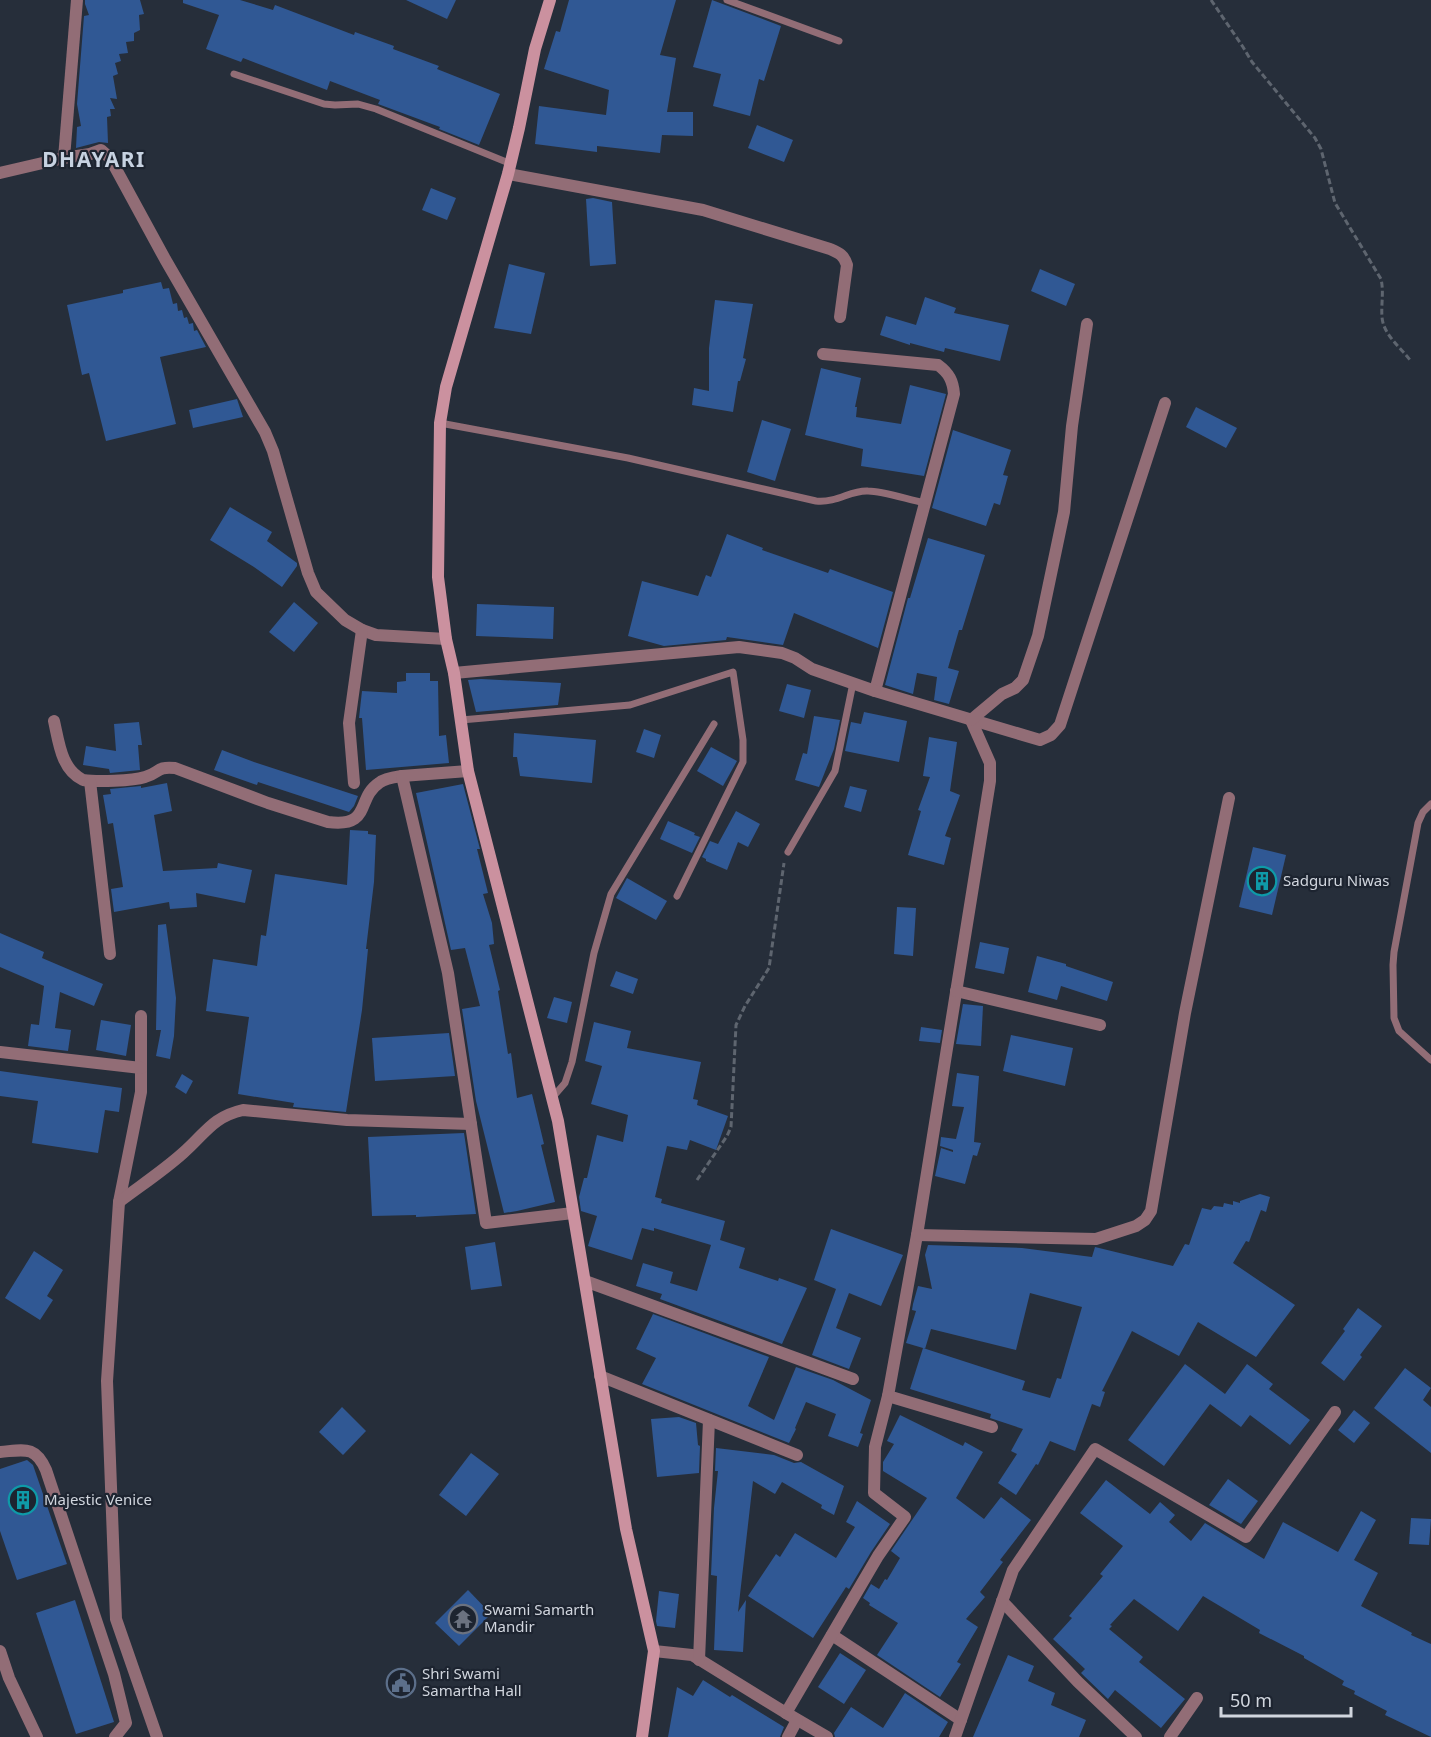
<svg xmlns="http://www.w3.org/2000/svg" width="1431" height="1737" font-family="'Noto Sans',sans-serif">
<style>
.building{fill:#305894;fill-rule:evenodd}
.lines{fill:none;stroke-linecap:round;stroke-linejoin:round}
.path{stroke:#5e656f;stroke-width:3;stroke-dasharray:6 3;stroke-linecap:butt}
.lane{stroke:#926d76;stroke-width:7}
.street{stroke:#926d76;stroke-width:12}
.secondary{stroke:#cb919f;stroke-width:12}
.labels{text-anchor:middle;stroke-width:4.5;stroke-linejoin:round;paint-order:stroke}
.poi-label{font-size:15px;fill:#d1d6de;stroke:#1d2430;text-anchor:start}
.district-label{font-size:21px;font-weight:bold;letter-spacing:1.5px;fill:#c7d2e1;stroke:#1d2430}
</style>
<rect width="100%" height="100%" fill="#262e3a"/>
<g class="building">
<polygon points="85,0 140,0 144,14 139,15 140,30 134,33 134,41 126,42 128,53 119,54 121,61 115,63 118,74 113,76 117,99 110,98 115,109 110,109 111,116 107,117 108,143 99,142 76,148 77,127 81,126 77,104 84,16 89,15 85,4"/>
<polygon points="183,0 240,0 273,10 275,5 354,35 355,32 394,46 393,49 439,66 437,69 500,94 479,145 439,129 440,127 378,104 380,100 330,81 327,90 243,58 241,62 206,49 219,15 183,3"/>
<polygon points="406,0 456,0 447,19"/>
<polygon points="569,0 676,0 660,55 676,58 667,112 693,112 693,136 662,135 660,153 597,146 597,152 535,144 539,106 606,115 609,90 544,69 556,31 560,32"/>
<polygon points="712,0 781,26 764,81 759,79 750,116 713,106 721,74 693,67"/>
<polygon points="757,125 793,140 784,162 748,148"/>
<polygon points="431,188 456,198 447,220 422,210"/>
<polygon points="593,198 612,202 616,264 590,266 586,199"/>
<polygon points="509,264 545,273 531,334 494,328"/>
<polygon points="1040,269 1075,284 1066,306 1031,291"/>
<polygon points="161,282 163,289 169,288 173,304 177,303 178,311 182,310 184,318 187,317 189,324 193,323 194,331 197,330 206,347 160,357 176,424 106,441 89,373 82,375 67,305 123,293 123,290"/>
<polygon points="925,297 956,308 954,313 1009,325 1000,361 945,348 944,352 910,343 910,345 880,335 886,316 916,325"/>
<polygon points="715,300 753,304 743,358 746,359 740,381 738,381 733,412 692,405 694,388 709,391 709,348"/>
<polygon points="821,368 861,378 855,407 857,407 856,417 901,424 910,385 946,394 924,476 861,466 863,449 805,435"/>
<polygon points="237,399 243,417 193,428 189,410"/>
<polygon points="1196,407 1237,428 1226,448 1186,427"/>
<polygon points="762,420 791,429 775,481 747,472"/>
<polygon points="953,430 1011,450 1003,475 1008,476 1000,505 994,503 986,526 932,508"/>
<polygon points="230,507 272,532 267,541 297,563 297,566 282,587 254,567 210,540"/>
<polygon points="727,534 763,548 762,550 828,573 830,569 893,592 878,648 794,613 783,645 727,637 726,640 664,646 628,636 642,581 698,596 706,575 711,577"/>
<polygon points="928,538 985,555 962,630 959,630 948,668 959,671 949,704 934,700 937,677 917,673 913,694 885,685 908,598 910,598"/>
<polygon points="294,602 318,623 294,652 269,632"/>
<polygon points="477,604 554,607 553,639 476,636"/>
<polygon points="406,673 430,673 430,681 438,681 439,736 446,735 449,763 366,770 362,718 359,718 362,691 397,693 397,682 406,681"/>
<polygon points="481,679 561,683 558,705 476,712 468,680"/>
<polygon points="787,684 811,690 804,718 779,711"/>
<polygon points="864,712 907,721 899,762 845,751 851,722 861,724"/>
<polygon points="814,716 840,720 834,749 819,787 795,780 803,753 807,754"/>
<polygon points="139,722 142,745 138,745 140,770 110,773 109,769 83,765 86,746 116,751 114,724"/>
<polygon points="644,729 661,735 654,758 636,752"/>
<polygon points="514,733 596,740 592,783 520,776 517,757 513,757"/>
<polygon points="929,737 957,742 950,791 960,795 945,836 951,838 944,865 908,855 921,811 918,810 930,777 923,776"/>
<polygon points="711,747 737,761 723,786 697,771"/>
<polygon points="222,750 257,763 358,796 354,806 349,812 258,782 257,785 214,770"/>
<polygon points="167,783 172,811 154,815 163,871 217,868 218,863 252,870 245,903 196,893 197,907 170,909 169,902 114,912 111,889 123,887 113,823 108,824 103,795 111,794 110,789 141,786 141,788"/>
<polygon points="463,784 480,849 477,849 488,893 483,894 492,923 494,944 489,945 500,990 498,991 508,1054 511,1053 517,1098 532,1094 544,1144 541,1145 555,1202 517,1211 504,1213 476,1101 462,1009 480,1006 465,948 451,950 416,793"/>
<polygon points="850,786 867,790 861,812 844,807"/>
<polygon points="736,811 760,824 748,847 738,842 727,870 706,861 706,859 702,857 710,841 718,844"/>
<polygon points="668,821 695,833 694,835 700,837 692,853 660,839"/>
<polygon points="350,830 368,831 368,834 376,835 374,882 366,949 368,949 362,1010 346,1112 293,1107 294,1103 238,1094 249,1017 206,1011 213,959 257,966 261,935 266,936 275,874 347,885"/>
<polygon points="1253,847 1286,855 1272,915 1239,907"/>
<polygon points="627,878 667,901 656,920 616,898"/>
<polygon points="897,907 916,908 913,956 894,954"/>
<polygon points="166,924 176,998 174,1036 170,1059 156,1056 161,1030 156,1030 158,925"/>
<polygon points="0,933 44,952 42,958 103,984 94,1006 60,992 55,1028 71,1030 68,1051 28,1046 31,1024 39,1025 44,986 0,967"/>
<polygon points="980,942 1009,948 1004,974 975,968"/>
<polygon points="1037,956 1066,964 1066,966 1113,982 1107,1001 1061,986 1057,1000 1028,992"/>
<polygon points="616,971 638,979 633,994 610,986"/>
<polygon points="554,997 572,1002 567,1023 547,1018"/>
<polygon points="963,1004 983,1006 981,1046 956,1044"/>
<polygon points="101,1020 131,1025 126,1056 96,1050"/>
<polygon points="594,1022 631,1031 627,1048 701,1062 693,1099 698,1100 697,1105 728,1116 716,1150 690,1140 687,1150 667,1146 655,1197 662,1199 661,1203 725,1221 720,1240 745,1248 739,1268 778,1281 779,1278 807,1288 782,1344 660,1299 662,1294 636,1286 643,1263 673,1272 670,1283 697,1291 711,1245 654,1228 654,1231 642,1228 632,1260 588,1246 597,1216 581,1211 579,1197 584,1178 587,1178 597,1135 623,1142 628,1115 591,1104 602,1066 585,1061"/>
<polygon points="921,1027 942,1030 940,1043 919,1041"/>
<polygon points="449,1033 455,1076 375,1081 372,1038"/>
<polygon points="1011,1035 1073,1048 1065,1086 1003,1071"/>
<polygon points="0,1071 122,1088 119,1112 105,1110 98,1153 32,1143 38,1101 0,1096"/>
<polygon points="957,1073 979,1076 974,1142 981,1143 977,1156 973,1155 965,1184 935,1176 941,1148 953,1152 953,1150 940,1146 941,1137 956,1139 964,1107 952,1106"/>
<polygon points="182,1074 193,1081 186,1094 175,1087"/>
<polygon points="464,1133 476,1214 416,1217 416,1215 372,1216 368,1137"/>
<path d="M1260 1194 1270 1197 1266 1212 1261 1210 1249 1242 1246 1241 1233 1263 1295 1305 1256 1357 1198 1322 1179 1356 1132 1331 1102 1391 1105 1392 1100 1407 1092 1404 1075 1451 1050 1441 1038 1465 1036 1464 1016 1495 998 1483 1017 1454 1011 1451 1023 1429 990 1418 991 1414 910 1389 923 1348 906 1343 916 1311 912 1310 913 1304 918 1286 932 1289 925 1255 928 1245 1022 1248 1092 1257 1095 1247 1173 1266 1185 1244 1189 1245 1202 1208 1211 1210 1214 1206 1223 1207 1224 1203 1233 1205V1201L1240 1203V1201ZM1030 1293 1082 1307 1061 1379 1057 1378 1050 1398 1022 1390 1025 1381 923 1348 925 1349 931 1329 1016 1350Z"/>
<polygon points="831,1229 903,1255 881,1306 849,1293 836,1328 861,1338 849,1369 812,1355 836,1289 814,1280"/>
<polygon points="495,1242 502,1286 471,1290 465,1247"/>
<polygon points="34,1251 63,1270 47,1296 53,1300 40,1320 5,1298"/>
<polygon points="1358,1308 1382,1326 1360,1355 1362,1357 1344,1381 1321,1363 1345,1331 1343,1329"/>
<polygon points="653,1314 769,1357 748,1406 774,1420 796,1367 833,1380 871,1400 860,1433 863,1434 858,1447 828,1436 836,1414 806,1402 795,1428 796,1429 789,1443 642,1384 656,1358 636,1349"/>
<polygon points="1185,1364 1225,1394 1247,1364 1273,1384 1269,1389 1310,1420 1290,1445 1250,1415 1241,1427 1210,1404 1164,1466 1128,1440"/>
<polygon points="1405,1368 1431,1388 1423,1400 1431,1407 1431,1453 1374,1408"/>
<polygon points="342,1407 366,1431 343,1455 319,1432"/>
<polygon points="1354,1410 1370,1423 1354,1443 1338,1430"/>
<polygon points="900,1415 963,1446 965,1442 983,1452 956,1498 984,1519 1001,1497 1031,1520 1000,1560 1003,1562 980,1592 985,1597 966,1619 978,1627 957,1662 961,1664 940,1697 877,1655 898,1623 869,1605 870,1603 863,1598 871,1584 879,1589 885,1579 887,1580 900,1558 891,1551 927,1498 883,1471 883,1462 894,1444 887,1441"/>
<polygon points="679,1417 696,1423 698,1445 700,1446 699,1473 657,1477 651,1419"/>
<polygon points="716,1448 774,1455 794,1463 801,1462 844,1486 834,1515 821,1508 822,1505 782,1482 775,1494 753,1481 738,1612 746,1600 743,1652 714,1650 717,1576 711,1575 714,1508 718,1471 715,1471"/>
<polygon points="471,1453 499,1474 466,1516 439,1495"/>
<polygon points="27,1460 33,1465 67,1564 17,1580 0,1531 0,1469"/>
<polygon points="1228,1479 1258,1501 1241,1524 1209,1505"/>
<polygon points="1106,1480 1150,1514 1160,1502 1175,1515 1169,1522 1191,1541 1205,1523 1264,1559 1283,1522 1338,1552 1361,1511 1376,1520 1354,1560 1378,1573 1361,1606 1412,1633 1411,1635 1431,1644 1431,1737 1385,1715 1387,1711 1354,1694 1355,1691 1342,1685 1344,1681 1304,1658 1304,1656 1259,1633 1260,1630 1203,1596 1178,1631 1134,1599 1110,1625 1112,1626 1109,1629 1143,1657 1139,1662 1185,1699 1161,1728 1115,1690 1108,1699 1081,1673 1085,1669 1053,1639 1072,1618 1069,1616 1103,1576 1100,1574 1123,1546 1080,1513"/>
<polygon points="857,1501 890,1524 871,1552 849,1589 846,1587 813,1638 748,1596 776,1554 780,1557 795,1533 836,1558 855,1527 846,1522"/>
<polygon points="1411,1518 1431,1519 1429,1545 1409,1544"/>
<polygon points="468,1590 491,1614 459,1646 435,1623"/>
<polygon points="659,1591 679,1594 675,1628 657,1626 656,1621"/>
<polygon points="75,1600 114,1722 76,1734 36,1613"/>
<polygon points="840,1653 866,1670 844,1704 818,1687"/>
<polygon points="1008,1655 1034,1666 1028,1681 1055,1693 1051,1705 1086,1720 1079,1737 973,1737"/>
<polygon points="703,1680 730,1697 732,1695 784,1727 780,1737 668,1737 677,1687 693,1696"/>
<polygon points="905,1693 948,1722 939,1737 835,1737 834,1733 851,1707 883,1728"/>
</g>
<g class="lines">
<g class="path">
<path d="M1211 0 1243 47 1252 62 1315 138 1321 149 1335 203 1381 279C1384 292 1381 304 1382 317 1383 334 1400 347 1410 360"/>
<polyline points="697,1180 727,1136 731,1127 736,1025 745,1006 769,968 784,863"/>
</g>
<g class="lane">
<polyline points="727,0 839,41"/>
<polyline points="234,74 324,104 335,105 358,104 376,109 509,163"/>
<path d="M440 423 628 458 816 501C838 503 850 490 868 491 883 491 909 500 925 503"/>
<polyline points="461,720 630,705 733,672 743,740 743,762 677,896"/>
<polyline points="1431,804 1423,812 1418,823 1394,952 1393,965 1394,1018 1399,1031 1431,1060"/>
<polyline points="788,852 835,771 853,683"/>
<polyline points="552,1098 565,1083 572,1062 594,953 611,894 714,724"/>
</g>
<g class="street">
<polyline points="64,158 77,0"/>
<polyline points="0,173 64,158 90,154 101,150 110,158 165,259 265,432 273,451 308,573 316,592 345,620 362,630 376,635 446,639"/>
<path d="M508 174 703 210 830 249C839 253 844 255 847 265L840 317"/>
<path d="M823 354 938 365C949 373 953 381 954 394L875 691"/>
<polyline points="454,673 739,647 782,653 795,658 812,669 875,691 1040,740 1051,735 1060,725 1165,403"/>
<polyline points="971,720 990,763 990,781 917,1235 888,1396 992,1427"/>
<polyline points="971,720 1002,694 1015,688 1023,680 1038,636 1064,512 1072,426 1087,324"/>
<path d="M54 721C59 743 61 769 83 780 97 782 132 781 145 777 160 773 156 766 175 768L268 803 328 822C372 828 356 798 379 783 385 778 395 777 402 776"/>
<polyline points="468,771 402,776 448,973 486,1223 573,1213"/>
<polyline points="90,781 110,954"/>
<polyline points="354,783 349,723 362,630"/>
<polyline points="956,991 1100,1025"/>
<polyline points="141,1016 141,1092 119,1202 107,1381 116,1619 157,1737"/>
<polyline points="0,1052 141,1068"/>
<path d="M119 1202C140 1186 163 1171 183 1153 205 1134 212 1117 243 1110L347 1120 471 1124"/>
<polyline points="917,1235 1096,1239 1136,1226 1145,1220 1151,1211 1185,1013 1229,798"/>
<polyline points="585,1281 853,1379"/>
<polyline points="600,1376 797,1455"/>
<path d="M0 1452C24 1450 35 1445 46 1470L114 1674 126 1723 115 1737"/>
<polyline points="1002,1601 1078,1682 1136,1737"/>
<polyline points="832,1635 961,1720"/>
<polyline points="0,1651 9,1678 37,1737"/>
<polyline points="654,1651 692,1655 786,1713 878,1556 905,1517 874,1493 875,1447 888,1396"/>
<polyline points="699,1660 709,1420"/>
<polyline points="786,1713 827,1737"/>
<polyline points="788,1737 797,1720"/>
<polyline points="955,1737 1013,1570 1095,1449 1246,1537 1335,1412"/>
<polyline points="1170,1737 1197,1698"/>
</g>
<polyline class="secondary" points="550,0 535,49 519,128 508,174 446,387 440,423 438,577 446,639 454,673 468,771 558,1121 626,1529 654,1651 642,1737"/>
</g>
<defs>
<g id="building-ring" transform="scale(1.5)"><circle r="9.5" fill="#1d2430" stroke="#0f9aa8" stroke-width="1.5"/><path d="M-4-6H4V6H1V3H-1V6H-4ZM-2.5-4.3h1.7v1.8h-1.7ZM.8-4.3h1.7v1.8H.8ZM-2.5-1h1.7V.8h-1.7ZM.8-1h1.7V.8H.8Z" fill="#0f9aa8"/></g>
<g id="temple-ring" transform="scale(1.5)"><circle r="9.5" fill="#1d2430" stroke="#6b7280" stroke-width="1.5"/><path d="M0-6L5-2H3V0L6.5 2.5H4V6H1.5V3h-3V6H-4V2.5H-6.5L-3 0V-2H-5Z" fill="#6b7280"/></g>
<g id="civic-ring" transform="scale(1.5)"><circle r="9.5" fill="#1d2430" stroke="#5c6f8a" stroke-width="1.5"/><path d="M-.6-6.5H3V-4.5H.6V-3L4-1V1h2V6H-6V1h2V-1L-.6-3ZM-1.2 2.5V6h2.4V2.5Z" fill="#5c6f8a"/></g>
</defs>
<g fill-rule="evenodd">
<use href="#building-ring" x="1262" y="881"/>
<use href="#building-ring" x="23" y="1500"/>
<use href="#temple-ring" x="463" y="1619"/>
<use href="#civic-ring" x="401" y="1683"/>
</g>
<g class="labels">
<g class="poi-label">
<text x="1283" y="886">Sadguru Niwas</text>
<text x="44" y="1505">Majestic Venice</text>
<text x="484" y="1615">Swami Samarth<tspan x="484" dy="17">Mandir</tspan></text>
<text x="422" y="1679">Shri Swami<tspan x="422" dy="17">Samartha Hall</tspan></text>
</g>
<g class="district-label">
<text x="94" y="167">DHAYARI</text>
</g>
</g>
<path d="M1221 1707v9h130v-9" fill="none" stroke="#d1d6de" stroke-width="3"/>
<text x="1230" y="1707" font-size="18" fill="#d1d6de" stroke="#1d2430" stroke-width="4.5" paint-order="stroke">50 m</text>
</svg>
